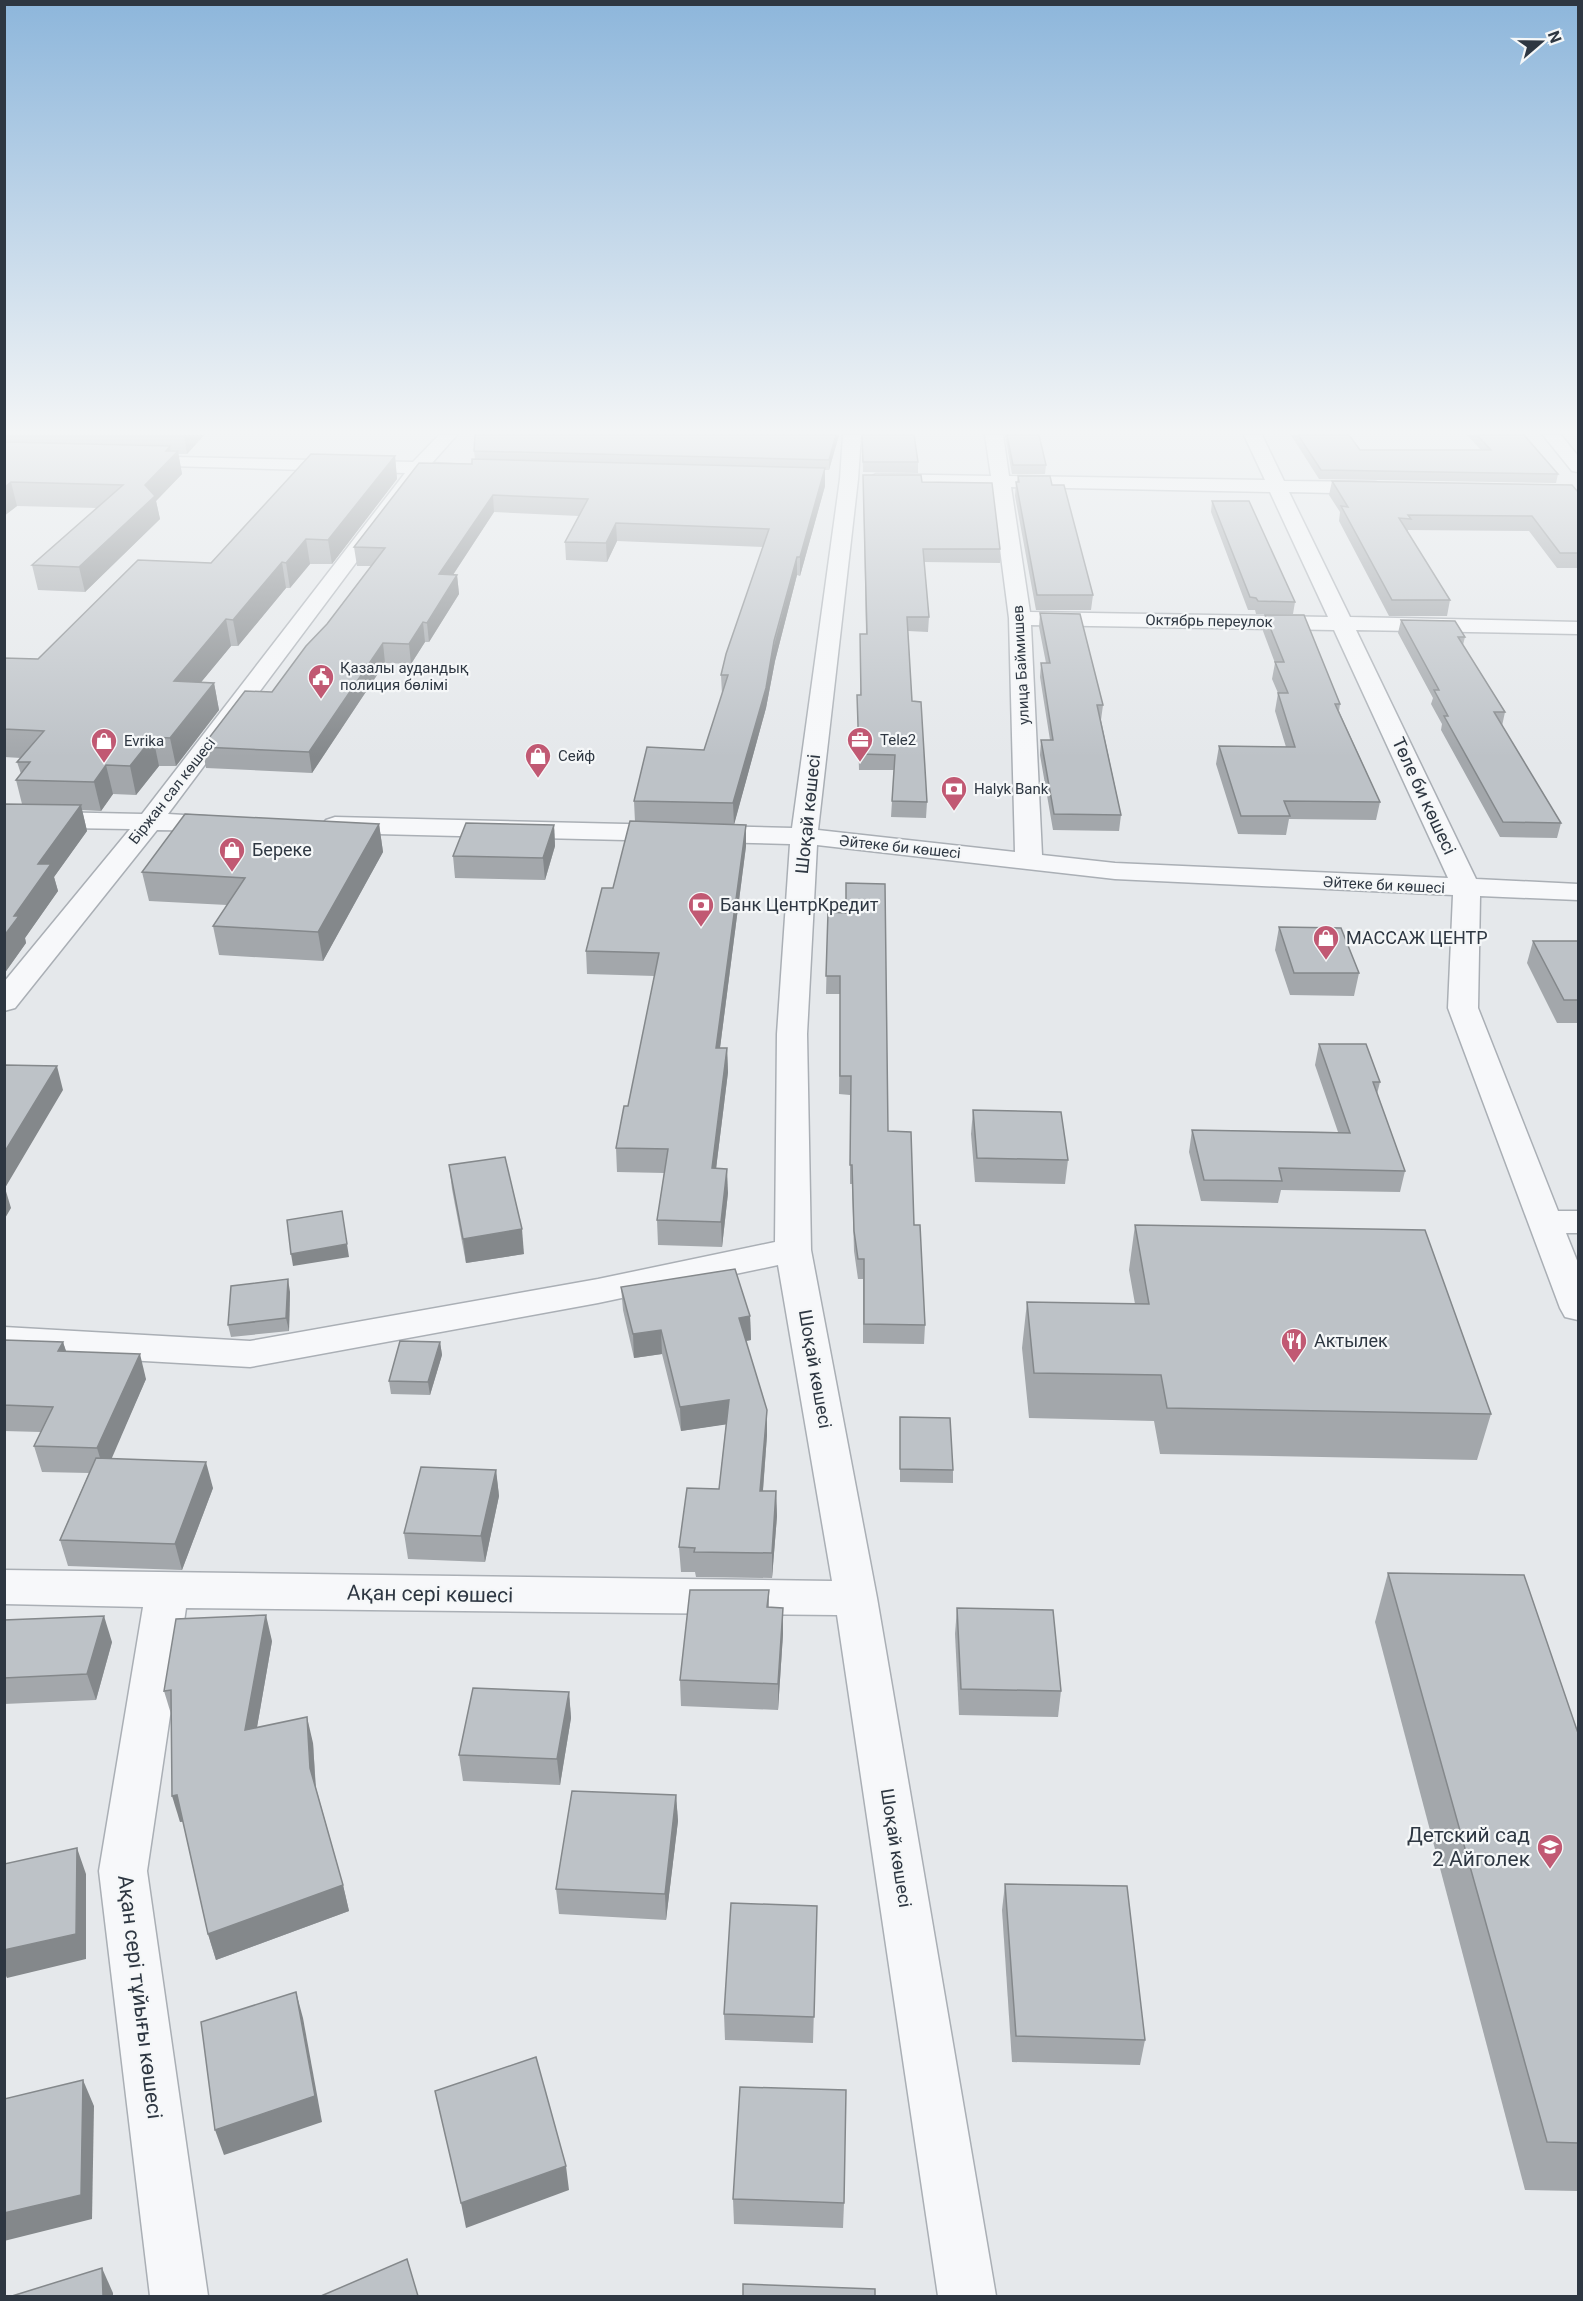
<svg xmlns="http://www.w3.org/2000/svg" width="1583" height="2301" font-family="Roboto,sans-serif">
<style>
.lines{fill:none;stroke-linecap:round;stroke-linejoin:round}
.minor-casing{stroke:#aaafb5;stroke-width:3}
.minor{fill:#f7f8fa;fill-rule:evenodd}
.wall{fill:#a3a7ab}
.shaded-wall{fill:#84888b}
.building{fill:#bdc2c7;stroke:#84888b;stroke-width:1.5}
.labels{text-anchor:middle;stroke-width:4.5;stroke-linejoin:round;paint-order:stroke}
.far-street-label{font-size:15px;fill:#2e3742;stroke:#f5f7f8}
.far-poi-label{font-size:15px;fill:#2e3742;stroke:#f5f7f8;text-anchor:start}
.street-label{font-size:18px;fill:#2e3742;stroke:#f5f7f8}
.poi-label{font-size:18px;fill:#2e3742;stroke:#f5f7f8;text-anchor:start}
.near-street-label{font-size:21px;fill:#2e3742;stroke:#f5f7f8}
.near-poi-label{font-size:21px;fill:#2e3742;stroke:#f5f7f8;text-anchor:end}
</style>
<rect width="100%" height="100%" fill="#e5e8eb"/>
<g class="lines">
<g class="minor-casing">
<g id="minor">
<polygon points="439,435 457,435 432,463 465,465 468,469 465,473 423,473 168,814 232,818 236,823 232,828 223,831 157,830 15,1008 4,1011 4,982 130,829 4,827 4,811 142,814 405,473 135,465 126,460 129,456 413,462"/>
<path d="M843 435H861L858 479 818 830 1015 852 1009 618 992 487 876 484 867 479 876 474 991 476 985 435H1003L1009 476 1265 480 1244 435H1262L1284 481 1376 482 1385 488 1376 494 1289 492 1350 617 1578 622V634L1356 630 1476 879 1578 884V900L1480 896 1478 1008 1558 1211H1578V1233H1566L1578 1263V1320L1565 1317 1560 1308 1448 1008 1453 895 1115 879 817 845 807 1034 811 1250 877 1598 996 2296H938L837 1615 186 1608 147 1871 208 2296H150L99 1871 143 1607 4 1604V1570L832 1581 778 1265 598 1303 250 1367 4 1353V1327L250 1341 598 1279 775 1242 777 1034 790 844 335 833 326 830 322 825 326 820 335 817 792 828 840 479ZM1011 487 1270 492 1328 617 1030 612ZM1031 625 1334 630 1448 878 1115 863 1042 855Z"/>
<polygon points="1543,435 1561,435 1578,456 1578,472 1572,471"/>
</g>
</g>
<use href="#minor" class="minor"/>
</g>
<g class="wall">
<polygon points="4,435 204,435 187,454 178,454 182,474 156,501 160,519 85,592 38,590 32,565 97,508 17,506 4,516"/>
<polygon points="475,435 839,435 829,470 825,470 825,486 800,576 797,575 775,661 766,708 734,824 746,825 746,846 720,1048 727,1048 728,1072 716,1169 728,1193 722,1247 658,1245 657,1220 664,1173 617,1172 616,1148 628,1106 655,976 587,974 586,951 613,888 635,822 634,801 704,750 722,695 721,675 763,547 617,541 607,562 566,560 565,542 579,516 494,512 453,575 457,575 459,594 429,642 425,642 411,664 385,663 312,773 206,768 202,747 272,692 327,624 371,566 357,566 354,547 472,464 475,459 474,451"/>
<polygon points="862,435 914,435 918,462 918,473 863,472"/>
<polygon points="1005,435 1039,435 1046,465 1045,474 1012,474"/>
<polygon points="1291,435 1349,435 1360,450 1481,450 1467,435 1524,435 1558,474 1556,483 1319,479"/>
<polygon points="395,456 397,479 332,564 310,564 290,588 286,588 238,646 231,646 201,682 214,683 219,710 176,766 159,766 136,795 113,794 101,811 82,810 87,831 54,877 58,891 25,938 26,943 4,974 22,804 16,780 21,774 17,762 21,758 4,757 4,658 38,659 211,563"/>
<polygon points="863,475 922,482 1000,549 1000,563 924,562 929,617 928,632 908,631 912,701 927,802 926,818 891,817 894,770 859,770 857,695 860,695 866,634"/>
<polygon points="1018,476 1052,485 1093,595 1091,610 1036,610 1015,496 1016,482 1017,482"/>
<polygon points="1332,481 1578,492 1578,568 1557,568 1529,531 1408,530 1408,533 1450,600 1447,616 1389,616 1339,521 1340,512 1329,495"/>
<polygon points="1212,501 1295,602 1293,614 1256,614 1255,610 1248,610 1211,512"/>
<polygon points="1040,613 1103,705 1101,720 1121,815 1119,831 1053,830 1040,755 1041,740 1050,740 1040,677 1041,663 1046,663 1039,627"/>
<polygon points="1265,615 1340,704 1339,711 1380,802 1376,820 1289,819 1286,835 1238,834 1216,764 1219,746 1286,747 1275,711 1278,693 1272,679 1275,663 1263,631"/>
<polygon points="1401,620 1465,637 1463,645 1505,712 1502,726 1561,823 1557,838 1500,837 1441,730 1442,724 1431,704 1433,698 1398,633"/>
<polygon points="379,824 383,852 323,961 219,955 213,926 227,905 149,901 142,872"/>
<polygon points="554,825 555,846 545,880 455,878 453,856"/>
<polygon points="828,912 914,1225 925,1325 924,1344 863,1343 863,1279 858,1279 854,1251 852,1184 850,1184 850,1095 839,1094 840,994 826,994"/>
<polygon points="1279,927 1359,973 1354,996 1290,995 1275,950"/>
<polygon points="1533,941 1578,941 1578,1023 1557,1023 1527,963"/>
<polygon points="1319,1044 1380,1082 1377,1094 1405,1171 1400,1192 1281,1190 1278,1203 1201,1201 1189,1152 1192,1130 1338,1132 1315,1065"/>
<polygon points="973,1110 1068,1160 1065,1184 975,1182 971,1134"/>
<polygon points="449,1165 524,1254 466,1263 452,1189"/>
<polygon points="1135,1225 1491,1414 1477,1460 1160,1454 1154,1421 1029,1418 1022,1348 1027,1302 1135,1304 1129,1270"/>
<polygon points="621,1287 750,1316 751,1340 746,1341 767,1435 763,1491 776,1491 777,1516 772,1578 696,1577 695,1572 681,1572 679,1547 719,1489 726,1424 681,1431 662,1354 634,1358 623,1310"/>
<polygon points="290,1292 289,1331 231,1337 228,1325"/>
<polygon points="4,1340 63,1342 66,1351 146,1379 111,1458 213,1488 182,1570 68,1566 60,1540 89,1473 42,1472 34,1446 41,1432 4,1431"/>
<polygon points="440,1342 442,1355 430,1395 391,1394 389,1381"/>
<polygon points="900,1417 953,1470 953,1483 900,1482"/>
<polygon points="496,1470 499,1496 485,1562 408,1559 404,1533"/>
<polygon points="1388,1573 1578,1733 1578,2191 1525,2190 1375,1622"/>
<polygon points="769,1590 769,1607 783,1608 783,1634 778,1710 681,1706 680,1680"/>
<polygon points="957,1608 1061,1691 1058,1717 959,1715 955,1634"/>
<polygon points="4,1620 112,1642 96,1700 4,1704"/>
<polygon points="272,1641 257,1727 313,1743 316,1788 343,1885 349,1911 216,1960 208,1934 183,1822 180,1822 171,1714 164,1691"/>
<polygon points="569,1692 571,1718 560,1785 463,1781 459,1755"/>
<polygon points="676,1795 678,1821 666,1920 559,1914 556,1889"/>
<polygon points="1005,1884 1145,2040 1140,2065 1012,2062 1002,1910"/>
<polygon points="817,1906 813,2043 725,2040 724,2014"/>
<polygon points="733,2199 844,2203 843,2228 734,2224"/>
</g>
<g class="shaded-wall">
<polygon points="184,435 204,435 187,454"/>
<polygon points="836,435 839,435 829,470 829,460"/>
<polygon points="170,446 172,457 178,451 182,474 156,501 160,519 85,592 79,567 145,485 166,451"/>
<polygon points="395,456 397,479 332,564 328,540"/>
<polygon points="825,468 825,486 800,576 800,557"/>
<polygon points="11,482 17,506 4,516 4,488"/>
<polygon points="493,495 494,512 441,593 439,574"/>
<polygon points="616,523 617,541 607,562 606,543"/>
<polygon points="306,539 310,564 290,588 286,563"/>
<polygon points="797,557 797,575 775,661 766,708 734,825 733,803"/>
<polygon points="282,562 286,588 238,646 233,620"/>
<polygon points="457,575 459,594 429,642 427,623"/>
<polygon points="226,619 231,646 179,709 174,681"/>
<polygon points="423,622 425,642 411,664 409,644"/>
<polygon points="383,643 385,663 312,773 309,752"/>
<polygon points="214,683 219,710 176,766 170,738"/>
<polygon points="153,737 159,766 136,795 130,766"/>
<polygon points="106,765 113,794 101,811 94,782"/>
<polygon points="81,805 87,831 54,877 58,891 25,938 26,943 4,974 4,936 38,864"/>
<polygon points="379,824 383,852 323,961 318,932"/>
<polygon points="554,825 555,846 545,880 543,858"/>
<polygon points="746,825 746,846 717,1071 716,1048"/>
<polygon points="727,1048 728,1072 713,1193 712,1168"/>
<polygon points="57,1066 63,1090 5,1188 11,1208 4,1220 4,1153"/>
<polygon points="727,1169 728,1193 722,1247 721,1222"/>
<polygon points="522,1229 524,1254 466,1263 463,1239"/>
<polygon points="347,1244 349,1257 293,1266 291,1254"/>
<polygon points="288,1279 290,1292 289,1331 286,1318"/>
<polygon points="750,1316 751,1340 740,1342 739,1318"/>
<polygon points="661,1330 662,1354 634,1358 633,1334"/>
<polygon points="63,1342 71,1367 58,1351"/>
<polygon points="440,1342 442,1355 430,1395 428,1382"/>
<polygon points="140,1354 146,1379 105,1474 97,1448"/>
<polygon points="729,1400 729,1424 681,1431 680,1407"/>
<polygon points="767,1410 767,1435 761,1515 760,1491"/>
<polygon points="206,1462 213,1488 182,1570 175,1544"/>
<polygon points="496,1470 499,1496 485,1562 481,1536"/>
<polygon points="776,1491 777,1516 772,1578 772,1553"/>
<polygon points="783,1608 783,1634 778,1710 778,1684"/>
<polygon points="266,1615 272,1641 252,1756 245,1730"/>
<polygon points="104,1616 112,1642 96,1700 87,1674"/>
<polygon points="569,1692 571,1718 560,1785 557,1759"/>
<polygon points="307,1717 313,1743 316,1794 310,1768"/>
<polygon points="177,1795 185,1821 180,1822 172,1796"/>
<polygon points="676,1795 678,1821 666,1920 665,1894"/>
<polygon points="77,1848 86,1874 86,1959 7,1978 4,1972 4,1950"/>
<polygon points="343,1885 349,1911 216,1960 208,1934"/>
<polygon points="296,1992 303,2018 322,2122 224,2155 215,2130"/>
<polygon points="83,2080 94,2106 92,2219 4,2241 4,2213"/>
<polygon points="566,2166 569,2190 466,2228 461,2203"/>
<polygon points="102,2268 113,2293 113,2296 103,2296"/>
</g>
<g class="building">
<polygon points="475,435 836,435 829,460 474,451"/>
<polygon points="862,435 914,435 918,462 863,462"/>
<polygon points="1007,435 1039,435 1046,465 1013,465"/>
<polygon points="1298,435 1349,435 1360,450 1491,450 1477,435 1524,435 1558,474 1321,470"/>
<polygon points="4,442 170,446 166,451 178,451 145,485 155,496 79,567 32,565 123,485 11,482 4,488"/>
<polygon points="311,454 395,456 328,540 306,539 286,563 282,562 233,620 226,619 174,681 214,683 170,738 153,737 130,766 106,765 94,782 16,780 30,762 17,762 44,731 4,729 4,658 38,659 138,560 211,563"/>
<polygon points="472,459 825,468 800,557 797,557 774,641 766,688 733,803 634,801 647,747 704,750 728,675 721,675 726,654 769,529 616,523 606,543 565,542 588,499 493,495 439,574 457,575 427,623 423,622 409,644 383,643 309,752 202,747 245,691 272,692 306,646 327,624 385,548 354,547 419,463 472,464"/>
<polygon points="863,475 921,475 922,482 992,483 1000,549 923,549 929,617 907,617 912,701 921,702 927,802 892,801 895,755 859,754 857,695 861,695 860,634 867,634"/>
<polygon points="1018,476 1050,476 1052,485 1064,485 1093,595 1037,595 1016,482 1019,482"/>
<polygon points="1332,481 1572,485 1578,492 1578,553 1560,553 1532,516 1408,515 1411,519 1399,518 1450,600 1392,600 1341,506 1348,507"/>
<polygon points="1212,501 1249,501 1295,602 1258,601 1256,598 1250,597"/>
<polygon points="1040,613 1080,614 1103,705 1097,705 1121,815 1054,814 1041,740 1053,740 1041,663 1050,663"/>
<polygon points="1265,615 1304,615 1340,704 1335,704 1380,802 1284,801 1290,816 1241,816 1219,746 1295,747 1278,693 1288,693 1275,662 1284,662"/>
<polygon points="1401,620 1455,621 1465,637 1458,637 1505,712 1494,712 1561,823 1503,822 1444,716 1448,716 1434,690 1439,690"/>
<polygon points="4,804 81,805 38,864 51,864 14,916 19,916 4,936"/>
<polygon points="185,814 379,824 318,932 213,926 245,878 142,872"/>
<polygon points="630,821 746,825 716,1048 727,1048 712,1168 727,1169 721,1222 657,1220 668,1149 616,1148 624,1106 628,1106 659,953 586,951 602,888 613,888"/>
<polygon points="466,823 554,825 543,858 453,856"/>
<polygon points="846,883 885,884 888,1131 911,1132 914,1225 920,1225 925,1325 864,1324 864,1259 858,1259 854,1231 852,1165 850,1165 851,1076 840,1076 840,976 826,976 828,912 846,913"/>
<polygon points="1279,927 1341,928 1359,973 1294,973"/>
<polygon points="1533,941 1578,941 1578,1000 1564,1000"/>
<polygon points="1319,1044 1366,1044 1380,1082 1373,1082 1405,1171 1279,1168 1282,1181 1204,1180 1192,1130 1350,1133"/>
<polygon points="4,1065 57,1066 4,1153"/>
<polygon points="973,1110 1061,1112 1068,1160 977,1158"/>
<polygon points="505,1157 522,1229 463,1239 449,1165"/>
<polygon points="342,1211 347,1244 291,1254 287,1220"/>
<polygon points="1135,1225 1425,1230 1491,1414 1167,1408 1161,1375 1034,1373 1027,1302 1149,1304"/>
<polygon points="735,1269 750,1316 739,1318 767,1410 760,1491 776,1491 772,1553 694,1552 695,1548 679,1547 687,1488 719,1489 729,1400 680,1407 661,1330 633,1334 621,1287"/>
<polygon points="288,1279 286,1318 228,1325 231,1286"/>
<polygon points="4,1340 63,1342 58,1351 140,1354 97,1448 34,1446 53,1407 4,1405"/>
<polygon points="400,1341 440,1342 428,1382 389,1381"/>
<polygon points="900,1417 950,1418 953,1470 900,1469"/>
<polygon points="96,1458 206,1462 175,1544 60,1540"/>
<polygon points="421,1467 496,1470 481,1536 404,1533"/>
<polygon points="1388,1573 1524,1575 1578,1733 1578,2143 1547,2142"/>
<polygon points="690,1590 769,1590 767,1607 783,1608 778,1684 680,1680"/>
<polygon points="957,1608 1053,1610 1061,1691 961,1689"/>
<polygon points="266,1615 245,1730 307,1717 310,1768 343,1885 208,1934 177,1795 172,1796 171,1690 164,1691 176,1619"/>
<polygon points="104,1616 87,1674 4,1678 4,1620"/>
<polygon points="473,1688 569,1692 557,1759 459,1755"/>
<polygon points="572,1791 676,1795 665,1894 556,1889"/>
<polygon points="77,1848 76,1934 4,1950 4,1864"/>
<polygon points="1005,1884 1127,1886 1145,2040 1016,2036"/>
<polygon points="731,1903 817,1906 814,2017 724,2014"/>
<polygon points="296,1992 315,2096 215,2130 201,2022"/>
<polygon points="536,2057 566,2166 461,2203 435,2091"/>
<polygon points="83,2080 81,2195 4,2213 4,2099"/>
<polygon points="740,2087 846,2090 844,2203 733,2199"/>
<polygon points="407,2259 418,2296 321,2296"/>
<polygon points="102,2268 103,2296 12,2296"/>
<polygon points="743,2284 875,2289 875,2296 743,2296"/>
</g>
<linearGradient id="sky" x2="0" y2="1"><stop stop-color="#8db6db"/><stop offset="0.57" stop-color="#f3f5f6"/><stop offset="1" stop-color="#f3f5f6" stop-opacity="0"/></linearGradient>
<rect width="1583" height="757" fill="url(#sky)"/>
<defs>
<g id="civic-pin" transform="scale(1.35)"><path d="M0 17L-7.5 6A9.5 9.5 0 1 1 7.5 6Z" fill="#c15973" stroke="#f5f7f8"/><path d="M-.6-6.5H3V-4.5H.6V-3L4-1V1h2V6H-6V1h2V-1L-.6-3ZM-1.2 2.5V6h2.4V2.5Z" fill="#fff"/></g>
<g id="office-pin" transform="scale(1.35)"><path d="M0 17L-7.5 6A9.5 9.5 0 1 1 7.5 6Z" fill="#c15973" stroke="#f5f7f8"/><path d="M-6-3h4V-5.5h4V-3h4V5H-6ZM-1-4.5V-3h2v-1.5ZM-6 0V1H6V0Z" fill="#fff"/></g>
<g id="shop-pin" transform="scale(1.35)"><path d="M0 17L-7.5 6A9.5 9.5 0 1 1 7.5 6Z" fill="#c15973" stroke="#f5f7f8"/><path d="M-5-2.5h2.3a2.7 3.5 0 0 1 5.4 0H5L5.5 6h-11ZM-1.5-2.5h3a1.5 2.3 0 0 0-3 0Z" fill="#fff"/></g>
<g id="bank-pin" transform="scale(1.35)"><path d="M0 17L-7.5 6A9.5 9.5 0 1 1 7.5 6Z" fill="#c15973" stroke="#f5f7f8"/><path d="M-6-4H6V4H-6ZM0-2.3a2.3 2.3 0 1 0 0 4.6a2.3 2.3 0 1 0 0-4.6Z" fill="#fff"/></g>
<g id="restaurant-pin" transform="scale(1.35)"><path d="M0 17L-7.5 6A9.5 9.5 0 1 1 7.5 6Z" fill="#c15973" stroke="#f5f7f8"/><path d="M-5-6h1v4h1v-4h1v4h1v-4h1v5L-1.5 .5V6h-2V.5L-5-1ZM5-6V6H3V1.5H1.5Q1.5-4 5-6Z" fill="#fff"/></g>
<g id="school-pin" transform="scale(1.35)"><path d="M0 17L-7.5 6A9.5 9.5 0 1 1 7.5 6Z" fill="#c15973" stroke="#f5f7f8"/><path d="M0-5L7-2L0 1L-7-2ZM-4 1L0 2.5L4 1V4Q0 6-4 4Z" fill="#fff"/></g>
</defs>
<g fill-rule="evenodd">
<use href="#civic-pin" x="321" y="677"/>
<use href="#office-pin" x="860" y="740"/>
<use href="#shop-pin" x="104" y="741"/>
<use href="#shop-pin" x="538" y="756"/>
<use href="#bank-pin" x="954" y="789"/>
<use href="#shop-pin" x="232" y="850"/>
<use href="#bank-pin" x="701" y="905"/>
<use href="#shop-pin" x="1326" y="938"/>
<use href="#restaurant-pin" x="1294" y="1341"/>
<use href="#school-pin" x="1550" y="1847"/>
</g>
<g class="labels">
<g class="far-street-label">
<text transform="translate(1209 621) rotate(1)" y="5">Октябрь переулок</text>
<text transform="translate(1021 665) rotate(-93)" y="5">улица Баймишев</text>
<text transform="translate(172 791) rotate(-52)" y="5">Біржан сал көшесі</text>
<text transform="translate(900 847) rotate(6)" y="5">Әйтеке би көшесі</text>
<text transform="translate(1384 885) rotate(3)" y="5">Әйтеке би көшесі</text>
</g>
<g class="far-poi-label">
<text x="340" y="673">Қазалы аудандық<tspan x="340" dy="17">полиция бөлімі</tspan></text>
<text x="880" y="745">Tele2</text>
<text x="124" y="746">Evrika</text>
<text x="558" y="761">Сейф</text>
<text x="974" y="794">Halyk Bank</text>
</g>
<g class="street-label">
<text transform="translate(1424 796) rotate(65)" y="6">Төле би көшесі</text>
<text transform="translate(808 814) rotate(-84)" y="6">Шоқай көшесі</text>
<text transform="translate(815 1369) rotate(80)" y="6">Шоқай көшесі</text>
<text transform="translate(896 1848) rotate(81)" y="6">Шоқай көшесі</text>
</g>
<g class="poi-label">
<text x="252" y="856">Береке</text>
<text x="720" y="911">Банк ЦентрКредит</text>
<text x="1346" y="944">МАССАЖ ЦЕНТР</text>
<text x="1314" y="1347">Актылек</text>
</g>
<g class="near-street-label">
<text transform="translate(430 1594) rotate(1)" y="7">Ақан сері көшесі</text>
<text transform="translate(140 1997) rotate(83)" y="7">Ақан сері тұйығы көшесі</text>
</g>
<g class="near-poi-label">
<text x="1530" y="1842">Детский сад<tspan x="1530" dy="24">2 Айголек</tspan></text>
</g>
</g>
<rect width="1583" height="2301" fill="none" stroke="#2e3742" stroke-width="12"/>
<g transform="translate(1541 42) rotate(70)" stroke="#f5f7f8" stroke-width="4.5" paint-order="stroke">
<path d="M0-4.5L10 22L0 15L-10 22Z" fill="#2e3742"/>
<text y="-9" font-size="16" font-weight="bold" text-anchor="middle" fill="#2e3742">N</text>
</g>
</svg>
